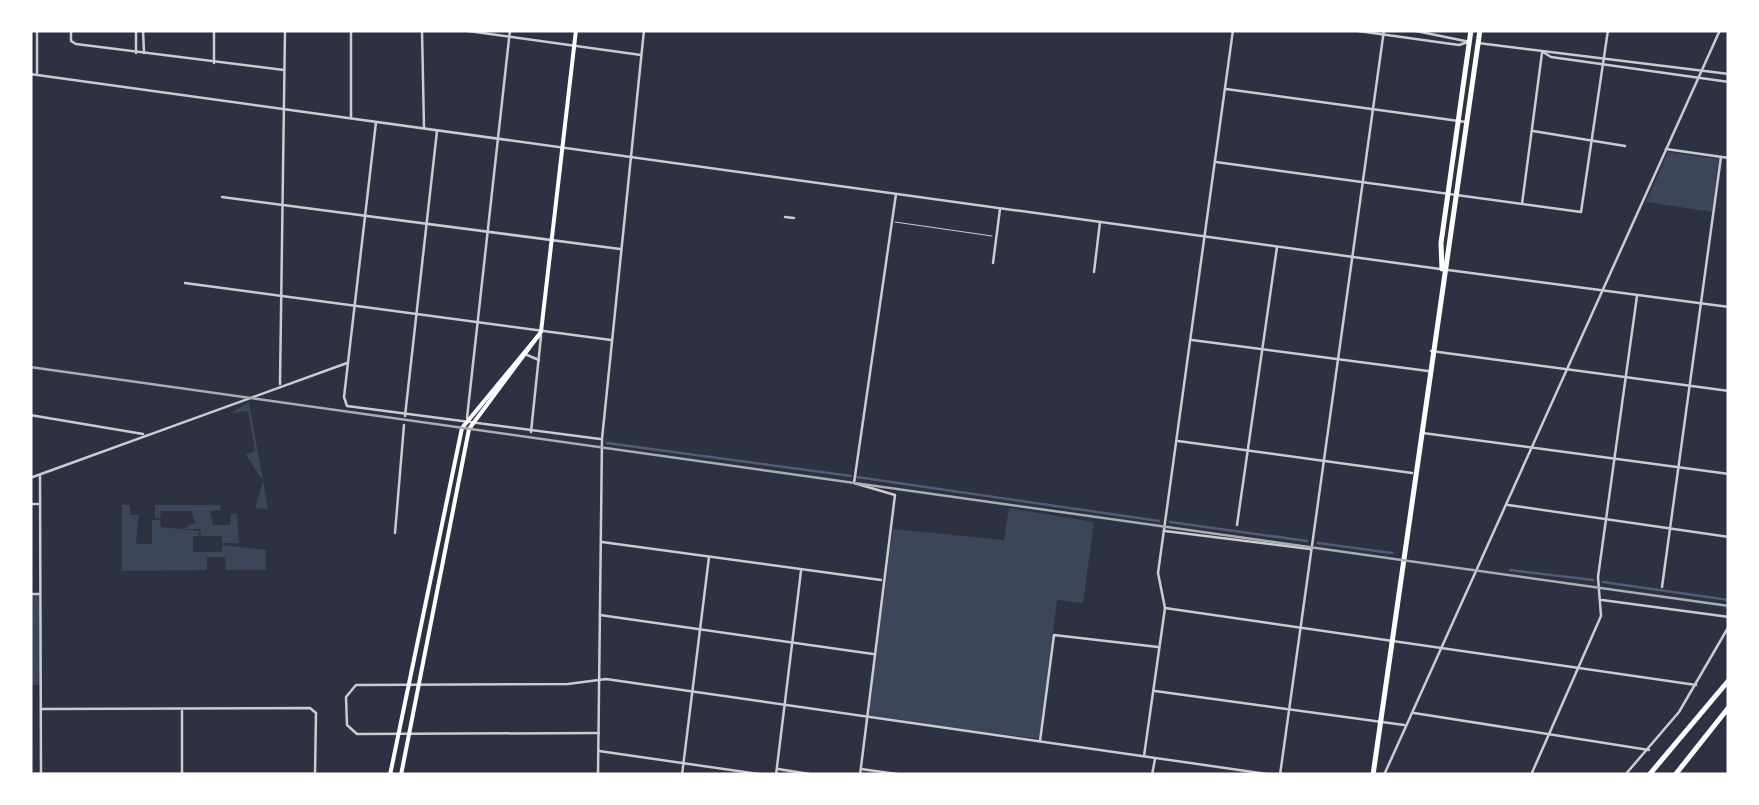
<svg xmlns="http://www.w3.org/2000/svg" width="1759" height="805" font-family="'Nunito Sans',sans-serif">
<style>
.green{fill:#3c4559}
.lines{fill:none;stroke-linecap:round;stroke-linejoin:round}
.stream{stroke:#4f5d75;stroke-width:2.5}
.service{stroke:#caccd0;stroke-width:1}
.minor{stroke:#caccd0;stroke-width:2.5}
.tertiary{stroke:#caccd0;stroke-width:2.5}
.secondary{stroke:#fff;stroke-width:4}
.primary{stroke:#fff;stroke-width:5}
.motorway{stroke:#fff;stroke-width:5}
.rail{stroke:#abadb3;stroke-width:2.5}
</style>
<rect width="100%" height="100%" fill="#2d3142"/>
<g class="green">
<polygon points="1668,152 1719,159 1712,212 1646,202"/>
<polygon points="249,403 268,509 255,508 263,481 246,455 255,451 248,411 230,413"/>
<polygon points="122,505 130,505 130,515 139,515 136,544 152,544 152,520 160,520 161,527 199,531 199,536 193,536 193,552 222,552 222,545 266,550 266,570 226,570 225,557 207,557 207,570 122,571"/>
<polygon points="155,505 220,505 221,510 210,511 213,525 230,525 231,515 237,513 239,543 222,543 222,536 201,536 200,529 182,529 195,523 191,511 161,511 160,518 155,518"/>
<polygon points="1009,508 1094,522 1083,603 1057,600 1039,739 867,717 893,529 1004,540"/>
<polygon points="30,594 40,594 41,685 30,685"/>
</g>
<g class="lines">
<g class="stream">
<polyline points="607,443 851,476"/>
<polyline points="857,477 1159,521"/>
<polyline points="1170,522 1307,541"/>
<polyline points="1318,543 1392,553"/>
<polyline points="1510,570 1593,580"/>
<polyline points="1603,582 1729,600"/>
</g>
<polyline class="service" points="895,222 992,236"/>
<g class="minor">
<polyline points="37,30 37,73"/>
<polyline points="71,30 71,41 76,44 284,70"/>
<polyline points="136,30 136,53"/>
<polyline points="143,30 144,53"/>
<polyline points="214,30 214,63"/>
<polyline points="351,30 351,118"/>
<polyline points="422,30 424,128"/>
<polyline points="461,30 641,55"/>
<polyline points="1351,30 1459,45 1468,42"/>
<polyline points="1411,30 1470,42"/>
<polyline points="1478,43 1729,74"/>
<polyline points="1543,52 1551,57 1729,82"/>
<polyline points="1226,89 1466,122"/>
<polyline points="376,122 344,397 347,406 600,439"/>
<polyline points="1533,131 1625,146"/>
<polyline points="1666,149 1729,158"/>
<polyline points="1216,162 1581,212 1608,30"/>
<polyline points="222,197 620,249"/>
<polyline points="1522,204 1542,53"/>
<polyline points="785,217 794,218"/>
<polyline points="993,263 1000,209"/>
<polyline points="1094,272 1100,222"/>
<polyline points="185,283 611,340"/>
<polyline points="1192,340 1428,371"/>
<polyline points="1431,351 1729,391"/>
<polyline points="527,355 539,360"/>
<polyline points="280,384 285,30"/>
<polyline points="30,415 143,434"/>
<polyline points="405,416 437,131"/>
<polyline points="467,418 510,30"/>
<polyline points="531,432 541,336"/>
<polyline points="1423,433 1729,474"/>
<polyline points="1178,441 1412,473"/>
<polyline points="40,476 41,775"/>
<polyline points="30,478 347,363"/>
<polyline points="30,504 39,504"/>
<polyline points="1508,505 1729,537"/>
<polyline points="1237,525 1277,247"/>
<polyline points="1165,531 1310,549"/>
<polyline points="395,533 404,425"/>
<polyline points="602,542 881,580"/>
<polyline points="1662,587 1721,157"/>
<polyline points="30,594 39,594"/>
<polyline points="1602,600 1729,617"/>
<polyline points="1165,608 1696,685"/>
<polyline points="600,615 873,654"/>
<polyline points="1155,691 1404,725"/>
<polyline points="41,709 310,708 316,713 315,775"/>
<polyline points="1414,713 1649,750"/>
<polyline points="599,733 357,734 347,725 346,697 356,685 568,684 606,679 1274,775"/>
<polyline points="1040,741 1054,635 1158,647"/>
<polyline points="599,751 765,775"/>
<polyline points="1144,756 1165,608 1158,573 1233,30"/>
<polyline points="778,769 816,775"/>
<polyline points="861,769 904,775"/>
<polyline points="182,773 182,711"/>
<polyline points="30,774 314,774"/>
<polyline points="598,775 602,439 644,30"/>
<polyline points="682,775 709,557"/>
<polyline points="776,775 801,571"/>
<polyline points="860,775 895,495 854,483 896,194"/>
<polyline points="1152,775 1155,759"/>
<polyline points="1280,775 1384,30"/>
<polyline points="1384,775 1720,30"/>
<polyline points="1531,775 1601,616 1598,577 1637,296"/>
<polyline points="1625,775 1679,712 1729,626"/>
</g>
<g class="tertiary">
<polyline points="30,74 1440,269"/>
<polyline points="1448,270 1729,307"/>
</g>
<g class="secondary">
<polyline points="390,775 462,428 538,336"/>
<polyline points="401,775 469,429 541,332 576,30"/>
</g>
<g class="primary">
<polyline points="1442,269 1441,243 1471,30"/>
<polyline points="1373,775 1480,30"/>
</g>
<g class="motorway">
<polyline points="1649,775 1729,680"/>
<polyline points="1675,775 1729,707"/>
</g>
<polyline class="rail" points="30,367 1729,606"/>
</g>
<rect width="1759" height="805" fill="none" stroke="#ffffff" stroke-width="65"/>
</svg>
